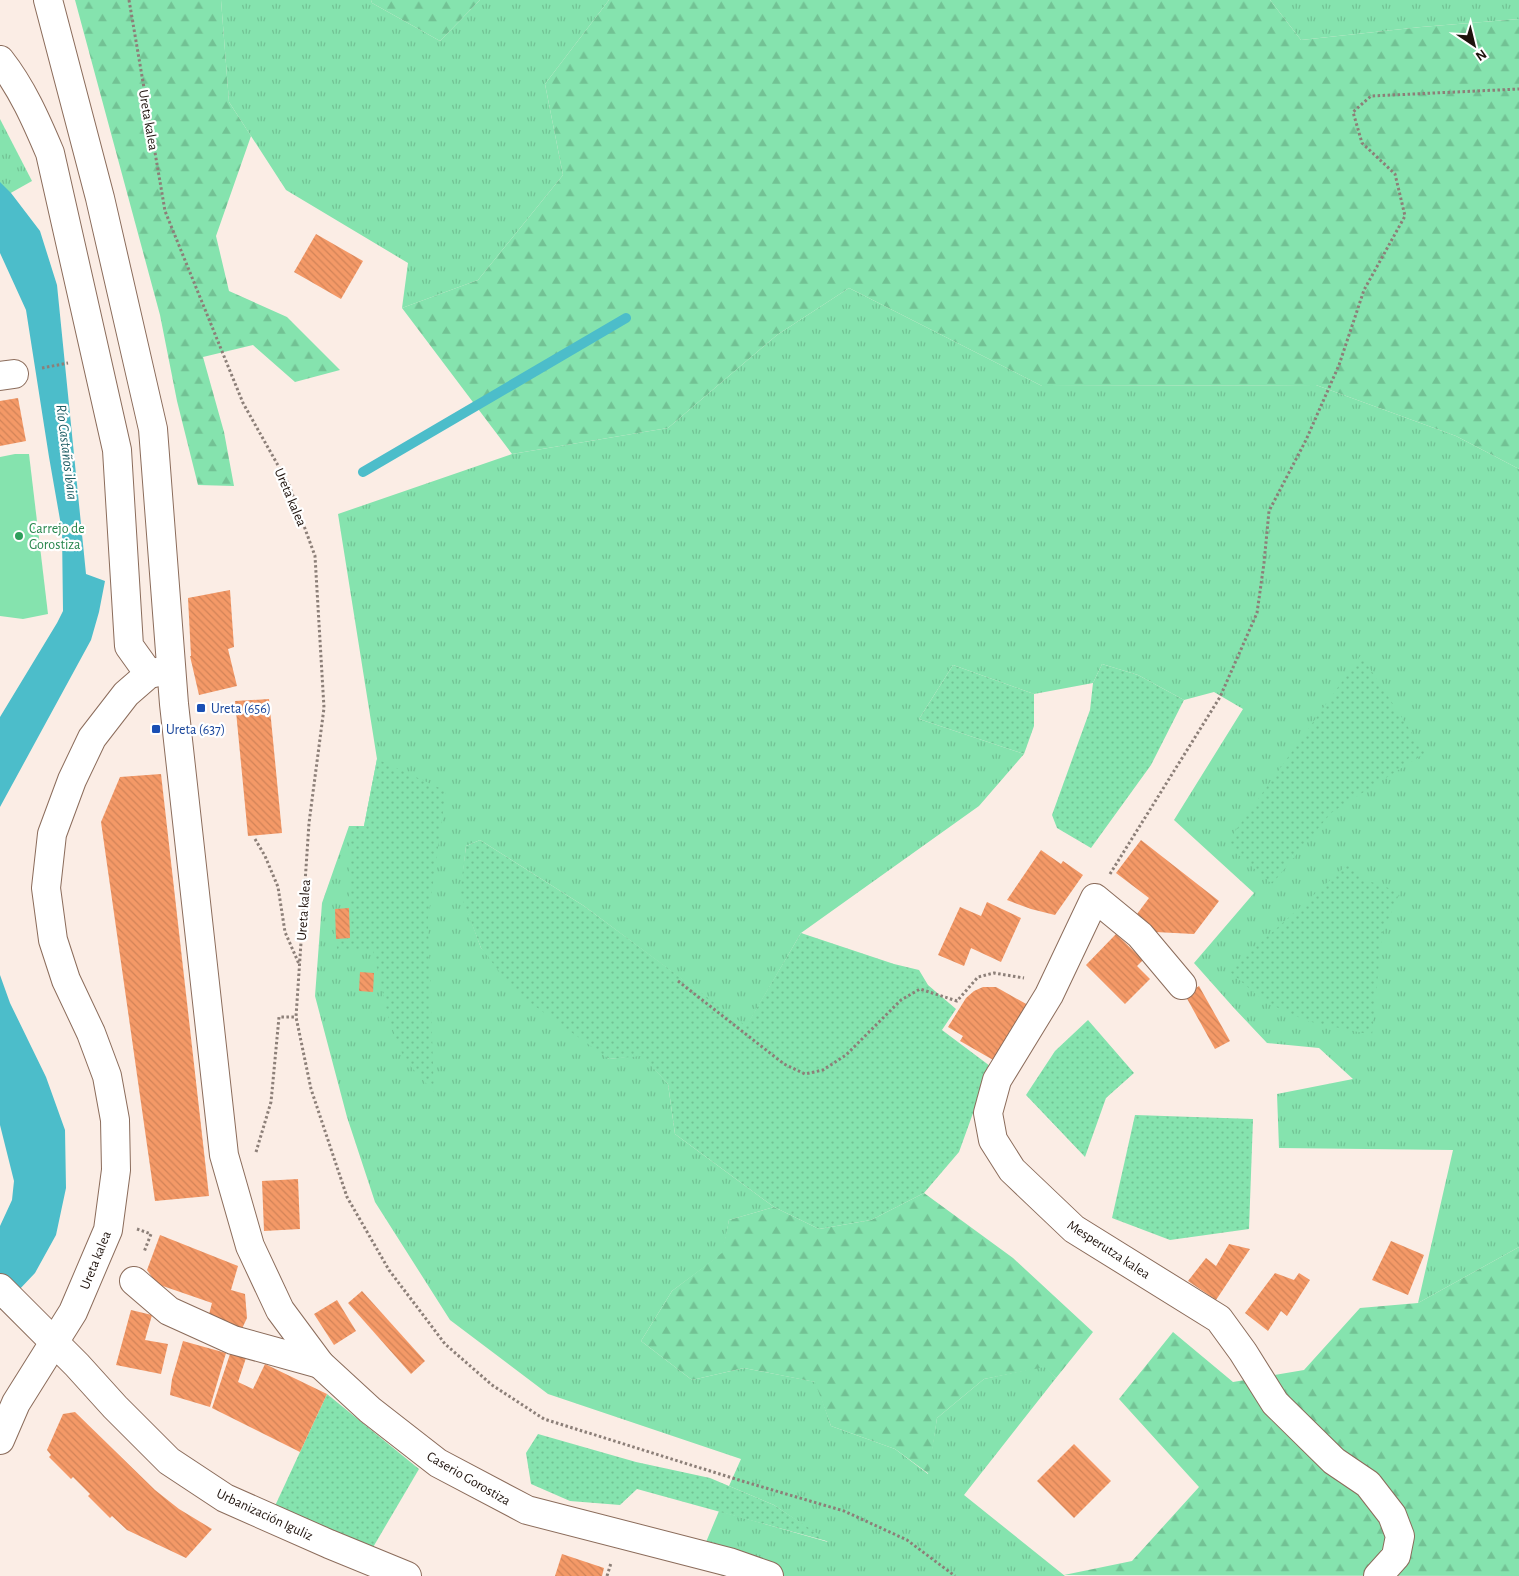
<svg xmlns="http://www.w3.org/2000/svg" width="1519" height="1576" font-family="'Alegreya Sans',sans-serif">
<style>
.grass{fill:url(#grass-tufts)}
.forest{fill:url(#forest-firs)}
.garden{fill:url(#garden-dots)}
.pitch{fill:#85e3ae}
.water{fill:#4cbdca}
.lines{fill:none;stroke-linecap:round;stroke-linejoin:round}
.stream{stroke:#4cbdca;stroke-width:10}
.building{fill:url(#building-back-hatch)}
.minor-casing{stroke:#8b6c5b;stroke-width:30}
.path{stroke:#8c7f78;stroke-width:3;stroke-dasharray:2.5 2.5;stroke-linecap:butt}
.minor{stroke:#fff;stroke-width:28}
.leisure-dot{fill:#2e9e5b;stroke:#fff;stroke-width:2}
.transit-dot{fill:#1a4fb4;stroke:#fff;stroke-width:2}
.labels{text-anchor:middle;stroke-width:4.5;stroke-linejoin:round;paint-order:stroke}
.street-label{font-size:14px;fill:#1e120c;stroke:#fff}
.leisure-label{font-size:14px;fill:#27864d;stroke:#fff;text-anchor:start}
.transit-label{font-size:14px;fill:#164399;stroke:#fff;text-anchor:start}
.water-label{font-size:15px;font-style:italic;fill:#1f5e65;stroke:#fff}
</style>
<defs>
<pattern id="grass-tufts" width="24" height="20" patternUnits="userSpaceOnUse" patternTransform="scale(1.25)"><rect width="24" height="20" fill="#85e3ae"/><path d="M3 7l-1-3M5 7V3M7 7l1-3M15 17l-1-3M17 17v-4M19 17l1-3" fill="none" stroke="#72c294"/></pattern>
<pattern id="forest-firs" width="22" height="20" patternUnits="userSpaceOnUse" patternTransform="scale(1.25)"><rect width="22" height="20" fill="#85e3ae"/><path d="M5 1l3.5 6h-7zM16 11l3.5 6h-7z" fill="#72c294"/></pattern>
<pattern id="garden-dots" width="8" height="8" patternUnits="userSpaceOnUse" patternTransform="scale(1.25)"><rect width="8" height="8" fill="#85e3ae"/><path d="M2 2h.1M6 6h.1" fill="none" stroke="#72c294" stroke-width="1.8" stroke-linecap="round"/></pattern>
<pattern id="building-back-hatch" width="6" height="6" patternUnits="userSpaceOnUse" patternTransform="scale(1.25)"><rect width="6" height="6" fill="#f49967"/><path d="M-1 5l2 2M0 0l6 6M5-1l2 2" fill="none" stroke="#d18358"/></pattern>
</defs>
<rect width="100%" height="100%" fill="#fbede5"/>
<g class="grass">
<polygon points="221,0 371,0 372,3 440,41 480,0 609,0 545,84 563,175 478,280 402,308 408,263 286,190 229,102"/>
<polygon points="1270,0 1519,0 1519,19 1421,27 1301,40"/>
<polygon points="0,119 32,181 0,199"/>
<polygon points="849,288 1042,386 1316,385 1456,436 1519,469 1519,1247 1418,1303 1453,1150 1279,1148 1277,1094 1353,1079 1319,1048 1267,1043 1234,1008 1194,963 1254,893 1174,820 1243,709 1214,692 1184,700 1138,675 1102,664 1093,683 1034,694 953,665 919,719 1024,754 979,806 801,933 746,1027 584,906 480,840 466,846 461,893 481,948 609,1059 642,1055 668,1084 675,1134 774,1207 729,1220 723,1253 672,1291 641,1341 692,1380 744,1368 816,1382 831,1426 895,1449 928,1474 937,1418 984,1379 1045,1366 1056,1378 964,1495 1065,1576 723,1576 696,1566 719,1511 828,1542 774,1505 729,1486 741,1459 548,1394 450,1320 375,1202 347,1117 315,996 322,903 349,826 364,826 377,759 338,514 512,454 668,428 777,335"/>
</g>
<g class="forest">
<polygon points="75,0 221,0 229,102 251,136 216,236 229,291 287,317 340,370 295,382 253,345 203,357 224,432 234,486 198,485 177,401 160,315"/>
<polygon points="371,0 480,0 440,41 372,3"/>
<polygon points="609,0 1270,0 1301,40 1421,27 1519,19 1519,469 1456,436 1316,385 1042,386 849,288 777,335 668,428 512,454 402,308 478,280 563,175 545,84"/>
<polygon points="924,1193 1013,1258 1093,1332 1056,1378 1045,1367 984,1379 937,1418 929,1474 895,1449 831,1426 815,1382 744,1368 692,1380 641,1341 672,1291 722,1253 729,1220 774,1207 819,1229 871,1220"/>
<polygon points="1519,1247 1519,1576 1064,1575 1132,1561 1199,1487 1119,1399 1173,1332 1233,1382 1304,1370 1360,1308 1418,1303"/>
</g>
<g class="garden">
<polygon points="1361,655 1425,753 1331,813 1272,884 1226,844"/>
<polygon points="1102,664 1138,675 1184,700 1151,765 1091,848 1057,828 1052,815 1090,710 1093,683"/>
<polygon points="953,665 1034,694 1034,726 1024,754 919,719"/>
<polygon points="377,759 446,791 428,919 434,1092 404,1059 389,1020 373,951 337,950 335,909 349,908 349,826 364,826"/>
<polygon points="480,840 584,906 746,1026 801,933 894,964 919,970 928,985 956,1009 942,1030 990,1066 959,1152 924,1193 871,1220 819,1229 774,1207 675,1134 668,1084 642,1056 609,1059 515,992 481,948 460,893 466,846"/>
<polygon points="1348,864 1363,879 1400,892 1382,934 1372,1035 1307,1021 1265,1002 1229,971"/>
<polygon points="1088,1020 1134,1073 1106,1098 1085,1157 1026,1095 1055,1051"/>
<polygon points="1135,1115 1253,1119 1249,1229 1170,1240 1112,1218"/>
<polygon points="327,1394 419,1469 372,1549 274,1508"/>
<polygon points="538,1434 636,1462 710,1478 774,1505 830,1542 637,1489 620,1505 570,1501 531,1484 526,1453"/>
</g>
<polygon class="pitch" points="15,454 29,454 48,614 23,619 0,616 0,457"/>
<g class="water">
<polygon points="0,182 11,193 40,231 57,285 86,574 105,581 99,612 91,640 0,807 0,717 57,623 63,611 62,531 49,457 26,310 0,253"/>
<polygon points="0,975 10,1003 46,1077 65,1130 66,1188 56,1235 35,1273 0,1310 0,1226 12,1200 14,1181 0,1125"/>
</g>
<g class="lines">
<polyline class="stream" points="363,472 626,318"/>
</g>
<g class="building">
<polygon points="316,234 363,261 341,299 294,272"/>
<polygon points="18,398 26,441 0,446 0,401"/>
<polygon points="230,590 234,647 228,649 237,686 199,695 190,656 191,656 188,598"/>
<polygon points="269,699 282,833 248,836 235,701"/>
<polygon points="161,774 209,1196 155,1201 101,822 120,777"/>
<polygon points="1141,840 1219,901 1194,934 1155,932 1137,914 1149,898 1116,873"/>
<polygon points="1041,850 1061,864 1063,861 1083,875 1055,915 1031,909 1007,900"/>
<polygon points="987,902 1021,918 1001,962 971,948 964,966 938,955 960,907 981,916"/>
<polygon points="349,908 350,938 336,939 335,909"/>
<polygon points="1116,934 1143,960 1137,966 1150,979 1125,1004 1086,965"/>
<polygon points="360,972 374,973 373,992 359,991"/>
<polygon points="1199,986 1230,1041 1215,1049 1185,995"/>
<polygon points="983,987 996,987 1028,1005 995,1061 960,1041 963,1036 948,1027 966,998 974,991"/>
<polygon points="298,1179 300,1229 264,1231 262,1181"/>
<polygon points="160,1235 238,1266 231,1290 245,1294 247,1318 239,1335 207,1322 212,1303 157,1284 147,1270"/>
<polygon points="1391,1241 1424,1255 1408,1295 1372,1280"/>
<polygon points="1229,1244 1250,1249 1216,1300 1188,1281 1206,1258 1216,1266"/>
<polygon points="1275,1273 1294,1280 1299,1273 1310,1280 1287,1316 1281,1311 1268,1331 1245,1313"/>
<polygon points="362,1291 425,1361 411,1374 348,1303"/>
<polygon points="337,1300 356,1331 334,1345 314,1314"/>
<polygon points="131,1310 152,1315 145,1340 168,1344 161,1374 116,1365"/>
<polygon points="183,1341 226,1353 210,1407 170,1395 172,1379"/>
<polygon points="230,1354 246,1358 238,1382 253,1389 265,1364 327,1394 300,1452 212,1408"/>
<polygon points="75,1412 155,1490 179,1509 212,1529 186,1558 127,1530 112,1516 110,1518 88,1496 90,1494 73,1477 71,1479 49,1457 51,1455 47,1450 63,1414"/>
<polygon points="1074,1444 1111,1481 1074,1518 1037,1481"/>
<polygon points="562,1554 604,1568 602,1576 555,1576"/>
</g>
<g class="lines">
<g class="minor-casing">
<g id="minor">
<polyline points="48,0 100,198 153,429 174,704 224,1155 250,1246 280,1310 320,1364 370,1410 438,1463 527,1510 729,1562 769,1576"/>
<path d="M0 60C22 88 36 120 50 153L117 450 129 646 149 674"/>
<polyline points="0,376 14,374"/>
<polyline points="1182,985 1140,935 1095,898 1049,995 997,1080 988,1113 993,1140 1012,1170 1074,1229 1219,1319 1243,1352 1275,1403 1334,1461 1368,1484 1392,1515 1400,1536 1396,1556 1378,1576"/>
<polyline points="134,1281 169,1311 233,1340 320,1364"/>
<polyline points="0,1288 77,1365 115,1407 169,1461 225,1498 329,1544 407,1576"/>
<polyline points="0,1440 16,1403 73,1312 108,1230 116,1170 115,1120 107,1076 91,1033 66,980 53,940 46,888 52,834 72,780 92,738 126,694 149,674 171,669"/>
</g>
</g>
<g class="path">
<polyline points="129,0 165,211 243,403 289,485 315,556 324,708 309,823 296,1017 311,1089 347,1197 389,1270 445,1344 492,1385 544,1419 742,1481 844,1511 907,1540 955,1576"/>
<polyline points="42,368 68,363"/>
<polyline points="255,839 265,856 278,887 285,932 299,964"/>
<polyline points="1110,874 1220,697 1257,613 1264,563 1269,511 1306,440 1339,365 1364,290 1405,216 1395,174 1362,143 1353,112 1371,96 1519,89"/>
<polyline points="678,981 784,1064 805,1074 823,1070 846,1055 901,1000 920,989 957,1001 978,977 994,973 1024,978"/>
<polyline points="256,1152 271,1102 279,1017 296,1017"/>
<polyline points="137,1229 151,1234 144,1252"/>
<polyline points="607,1576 611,1563"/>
</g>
<use href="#minor" class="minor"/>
</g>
<circle class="leisure-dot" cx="19" cy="536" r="5"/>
<g class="transit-dot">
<rect x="196" y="703" width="10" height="10" rx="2.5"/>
<rect x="151" y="724" width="10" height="10" rx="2.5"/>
</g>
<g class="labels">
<g class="street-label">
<text transform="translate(149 120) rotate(80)" y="5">Ureta kalea</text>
<text transform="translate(291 497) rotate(67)" y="5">Ureta kalea</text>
<text transform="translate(303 910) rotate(-86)" y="5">Ureta kalea</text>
<text transform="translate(1109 1249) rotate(33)" y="5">Mesperutza kalea</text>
<text transform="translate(95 1260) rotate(-68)" y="5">Ureta kalea</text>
<text transform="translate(469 1478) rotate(30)" y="5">Caserio Gorostiza</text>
<text transform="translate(265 1514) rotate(25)" y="5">Urbanización Iguliz</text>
</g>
<g class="leisure-label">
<text x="29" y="533">Carrejo de<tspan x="29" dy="16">Gorostiza</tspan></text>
</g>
<g class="transit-label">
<text x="211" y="713">Ureta (656)</text>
<text x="166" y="734">Ureta (637)</text>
</g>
<g class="water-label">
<text transform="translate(67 452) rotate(83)" y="5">Río Castaños ibaia</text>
</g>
</g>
<g transform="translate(1474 45) rotate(145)" stroke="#ffffff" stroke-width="4" paint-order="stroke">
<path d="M0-4L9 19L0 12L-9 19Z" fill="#1e120c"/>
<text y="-8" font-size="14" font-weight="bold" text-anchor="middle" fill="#1e120c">N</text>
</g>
</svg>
